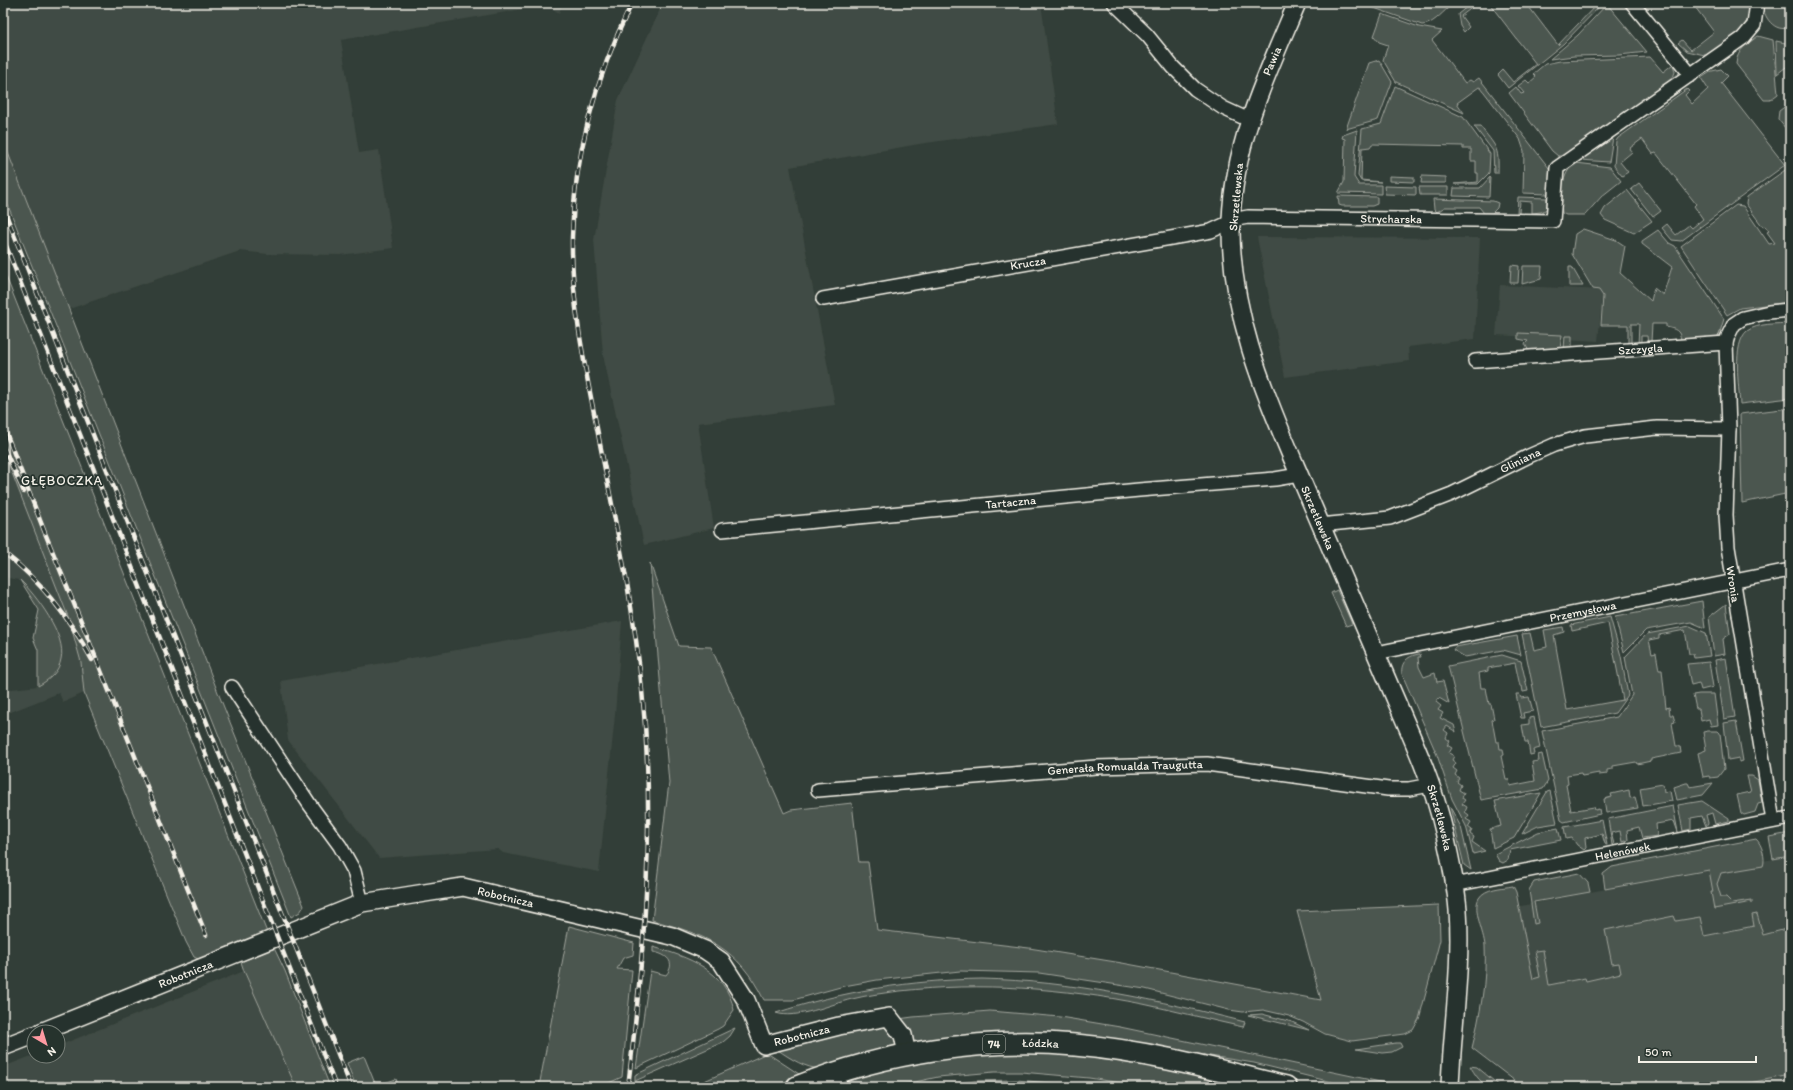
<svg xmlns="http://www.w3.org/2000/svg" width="1793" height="1090" font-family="Itim,sans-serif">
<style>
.built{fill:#404b44}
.green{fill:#4c564f;stroke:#a0a49c}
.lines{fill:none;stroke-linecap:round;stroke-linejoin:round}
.minor-casing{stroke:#f4f1e8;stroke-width:16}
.tertiary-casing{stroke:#f4f1e8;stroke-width:20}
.primary-casing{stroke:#f4f1e8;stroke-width:24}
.minor{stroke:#26332d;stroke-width:13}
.tertiary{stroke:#26332d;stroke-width:17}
.primary{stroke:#26332d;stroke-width:21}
.rail-casing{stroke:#f4f1e8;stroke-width:4.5}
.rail{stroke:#26332d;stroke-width:3;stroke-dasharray:9;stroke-linecap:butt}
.labels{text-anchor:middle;stroke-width:3.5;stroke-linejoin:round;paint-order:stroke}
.shield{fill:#26332d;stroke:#b6b8b0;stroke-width:1}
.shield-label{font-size:11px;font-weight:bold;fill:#f4f1e8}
.street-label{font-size:12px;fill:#f4f1e8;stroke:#26332d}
.neighbourhood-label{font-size:13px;letter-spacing:1px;fill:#f4f1e8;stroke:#26332d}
</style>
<rect width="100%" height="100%" fill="#323e38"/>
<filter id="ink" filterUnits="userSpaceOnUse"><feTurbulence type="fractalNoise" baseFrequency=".025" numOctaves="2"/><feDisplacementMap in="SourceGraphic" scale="8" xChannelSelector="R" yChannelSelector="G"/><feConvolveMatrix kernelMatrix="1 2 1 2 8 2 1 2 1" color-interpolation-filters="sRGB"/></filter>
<g filter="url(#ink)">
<g class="built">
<polygon points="3,3 563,3 559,13 547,5 341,40 359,153 379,150 393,248 340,255 268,254 240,251 69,309 5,150 3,150"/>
<polygon points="663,3 1041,3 1058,124 919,144 790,167 835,405 698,423 714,528 644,545 603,355 594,240 618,100"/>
<polygon points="1257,237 1480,238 1475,339 1408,347 1409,361 1285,377"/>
<polygon points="1500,285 1603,290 1598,341 1496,335"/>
<polygon points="3,373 186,942 84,693 63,702 59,693 3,715 3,690 38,686 38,650 33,638 39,611 20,580 3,577"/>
<polygon points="622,621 615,715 599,872 503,853 498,849 379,858 288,740 281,681"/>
<polygon points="1790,856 1790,1087 1601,1087 1487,913 1590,892"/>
<polygon points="244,971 296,1087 3,1087 3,1067 34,1055 58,1056 58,1046"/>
</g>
<g class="green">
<path d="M1360 3H1447L1448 8C1441 14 1432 25 1422 25Z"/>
<polygon points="1472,3 1478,3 1461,16 1469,27 1464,32 1460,26 1458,14"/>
<polygon points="1489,3 1526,3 1558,45 1598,3 1603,3 1563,44 1508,88 1498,75 1503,70 1513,82 1536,64"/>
<path d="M1692 3H1752C1747 34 1732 38 1709 56L1687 51 1678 43 1682 40 1691 50 1714 32Z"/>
<path d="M1763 3H1790V27C1775 34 1762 16 1763 3Z"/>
<polygon points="1607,4 1647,52 1619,55 1574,56 1550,59 1578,35"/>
<polygon points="1382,14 1419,27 1442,31 1432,40 1465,83 1470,80 1473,82 1479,78 1549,168 1550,174 1548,194 1523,193 1524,151 1520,139 1481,88 1479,87 1457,103 1464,113 1396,82 1383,60 1388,45 1379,42 1374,36"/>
<path d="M1758 36 1773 40 1778 94 1770 100H1764L1736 64C1737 49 1748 44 1758 36Z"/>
<polygon points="1776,41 1790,44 1790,64 1777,74"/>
<polygon points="1650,57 1663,72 1673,64 1675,72 1672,80 1639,105 1564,156 1558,156 1552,151 1509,93 1516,87 1521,94 1524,93 1518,86 1526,80 1529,83 1536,77 1533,74 1545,64 1560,61"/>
<polygon points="1379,60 1392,82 1378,120 1346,129 1369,63"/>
<polygon points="1721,69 1728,76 1721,83 1785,165 1681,241 1672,240 1662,228 1667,224 1676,235 1689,225 1692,228 1703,219 1694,206 1696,204 1656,153 1653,154 1642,139 1630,148 1632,152 1620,162 1628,172 1622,176 1614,166 1616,141 1618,138 1687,89 1689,91 1685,95 1692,104 1708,89 1701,78 1712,71"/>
<polygon points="1395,86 1463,117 1490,154 1489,173 1478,184 1454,184 1478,182 1478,173 1476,173 1476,161 1471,161 1471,149 1463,149 1463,146 1372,144 1370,147 1362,148 1361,180 1381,182 1361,181 1358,176 1362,129 1381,124"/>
<polygon points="1787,105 1790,109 1790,129 1786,129 1778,119 1779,111"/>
<path d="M1474 126H1480C1496 147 1499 146 1498 173H1494L1493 151Z"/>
<polygon points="1357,130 1354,177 1359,185 1381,185 1381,194 1338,193 1344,182 1345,139 1342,138 1343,135"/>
<polygon points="1613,137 1609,162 1580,160 1581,159"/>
<polygon points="3,140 219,695 304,906 300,912 291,917 3,193"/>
<path d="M1576 163 1610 167 1621 181 1602 196 1585 215H1566L1562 213C1560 198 1561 171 1576 163Z"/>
<polygon points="1788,168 1790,171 1790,302 1740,308 1727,315 1681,246 1736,205 1743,206 1769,244 1775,243 1767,232 1769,231 1765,226 1763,227 1746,204 1747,197"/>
<polygon points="1389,176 1414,177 1414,182 1389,181"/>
<polygon points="1422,176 1446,177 1446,183 1421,183"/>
<polygon points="1490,177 1489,197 1453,196 1454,188 1480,188"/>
<polygon points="1639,183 1661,211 1653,217 1631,189"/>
<polygon points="1384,186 1416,187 1416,195 1385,194"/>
<polygon points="1419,187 1448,187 1448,195 1420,195"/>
<polygon points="1627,190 1652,221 1634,233 1605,220 1601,215 1605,208"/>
<polygon points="1338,196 1377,197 1377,204 1372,206 1342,206 1339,205"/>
<polygon points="1518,197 1547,198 1547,209 1541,212 1532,213 1532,202 1520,201 1519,213 1517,213"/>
<polygon points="1433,199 1493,201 1498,203 1497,208 1492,213 1484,213 1479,207 1445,207 1437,212 1434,209"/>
<path d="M1583 229 1616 240 1625 246 1620 273 1651 301 1654 288 1663 295 1672 267 1642 244V241L1658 230 1669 243 1675 246 1724 319 1719 335 1715 338 1681 340C1680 330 1675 329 1666 327V324H1652L1651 342 1648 345 1647 336H1641V345H1638L1639 324H1631V346H1628V325H1601L1603 296 1599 290 1593 289 1572 254 1575 234Z"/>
<polygon points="1511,265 1519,266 1518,283 1510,283"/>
<polygon points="1523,266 1542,266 1541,279 1522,284"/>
<polygon points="1569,267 1572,267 1583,286 1569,286"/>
<polygon points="3,269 268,935 202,961 194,957 186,942 84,693 81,662 69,619 3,450"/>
<path d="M1790 323V398L1740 404C1739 387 1732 344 1747 331 1758 323 1777 324 1790 323Z"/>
<polygon points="1518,333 1562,335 1560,349 1564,349 1565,336 1572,336 1572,350 1530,353 1525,344 1528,341 1518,339"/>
<polygon points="1790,408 1790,493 1742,503 1740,414"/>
<path d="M650 563 679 646 711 647 784 813 791 810 852 803 859 862H868L877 930 1029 948 1122 963 1321 1000 1297 911 1439 905 1440 940 1419 1019 1413 1030 1405 1034 1352 1041 1325 1034 1303 1022 1289 1016 1263 1010 1243 1012 1229 1010 1145 989 1039 973 960 971 877 980 844 986 793 1000H764C738 947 706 935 652 920L669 783Z"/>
<path d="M20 580C36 595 67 636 61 659 59 672 49 680 38 686V650L33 638 39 610Z"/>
<polygon points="1337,590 1352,624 1346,626 1331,593"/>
<polygon points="1702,601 1705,628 1691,622 1646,630 1624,652 1615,617"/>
<polygon points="1726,604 1730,634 1723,639 1725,654 1714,656 1709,617"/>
<polygon points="1610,617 1621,656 1628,695 1615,713 1541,727 1522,634 1530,633 1534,650 1547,647 1544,630 1563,627 1564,632 1554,635 1567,710 1623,700 1608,623 1572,631 1571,625"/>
<polygon points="1690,626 1706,633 1710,656 1694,658 1693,654 1689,654 1685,630 1659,635 1659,638 1649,640 1652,654 1656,653 1659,670 1662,670 1666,708 1669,707 1670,715 1673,715 1675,722 1672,723 1676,746 1680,746 1681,753 1651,759 1651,761 1637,764 1636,762 1613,766 1613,769 1607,770 1607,774 1599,775 1599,773 1582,776 1581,773 1567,775 1568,784 1566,785 1571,811 1594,807 1595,810 1599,809 1600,814 1564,822 1561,820 1542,731 1617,717 1632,695 1625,657 1647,634"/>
<polygon points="1517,636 1521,655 1503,650 1465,657 1453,650 1455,647"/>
<path d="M1420 654 1421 657H1418L1419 667 1424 677 1435 673 1437 682 1443 681 1449 704 1439 698 1436 702 1441 706 1438 710 1443 713 1440 718 1454 725 1456 732 1447 726 1444 730 1448 733 1446 738 1450 741 1447 745 1452 748 1449 753 1454 756 1452 760 1456 763 1453 768 1457 771 1455 775 1459 778 1457 782 1461 785 1459 790 1464 793 1462 798 1465 800 1462 804 1467 807 1465 812 1469 815 1466 819 1471 822 1468 827 1472 830 1470 834 1474 837 1472 842 1485 851 1473 854 1466 826 1452 799 1437 755 1402 674C1400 662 1409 655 1420 654Z"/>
<polygon points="1502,655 1521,661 1528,691 1523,692 1522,686 1520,686 1515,663 1488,668 1488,671 1479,673 1481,688 1486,688 1489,704 1491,704 1494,719 1492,720 1496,742 1499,742 1500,749 1503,749 1504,755 1501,756 1506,779 1509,779 1510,786 1535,781 1532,762 1539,761 1538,755 1542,754 1548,781 1543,789 1481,800 1448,666"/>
<polygon points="1726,658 1735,717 1724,719 1715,660"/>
<polygon points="1709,662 1713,687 1701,690 1699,683 1691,685 1687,664"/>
<polygon points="1516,694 1519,694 1521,698 1529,697 1533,711 1523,713 1524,718 1521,718"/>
<polygon points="1699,694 1714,694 1718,725 1711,726 1709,719 1701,721 1699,709 1696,709 1693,695"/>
<polygon points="1534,717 1540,748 1533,750 1534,754 1530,755 1528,742 1525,742 1522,725 1529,724 1529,718"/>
<polygon points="1736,721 1743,761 1739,762 1739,758 1728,760 1724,723"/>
<polygon points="1708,731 1718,731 1720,733 1724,769 1718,777 1710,778 1709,776 1703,777 1698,753 1706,750 1703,732"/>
<polygon points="1747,776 1752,776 1758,780 1762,803 1758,804 1755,812 1744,815 1741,813 1737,795 1751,792"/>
<polygon points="1686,783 1688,783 1690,787 1713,783 1703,795 1677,800 1674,787"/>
<polygon points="1663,784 1664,792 1670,791 1672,801 1643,806 1640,788"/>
<polygon points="1629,790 1630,798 1635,797 1638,808 1606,813 1604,799 1612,797 1611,794"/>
<polygon points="1550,791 1557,823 1538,826 1522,834 1547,792"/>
<polygon points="1541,793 1514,838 1493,848 1490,829 1501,826 1495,801"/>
<polygon points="1702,801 1729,819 1729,821 1715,824 1712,813 1706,815 1708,823 1706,826 1702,816 1691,818 1691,829 1683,831 1678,805"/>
<polygon points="1673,806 1678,832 1674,821 1656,824 1657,836 1642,838 1639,827 1627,830 1628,840 1622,842 1620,831 1611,833 1614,844 1612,845 1608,819"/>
<polygon points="1450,807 1461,827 1471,870 1464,865"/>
<polygon points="1602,820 1607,845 1605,844 1602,834 1585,838 1586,848 1584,850 1577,845 1572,838 1566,839 1564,827"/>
<polygon points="1558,828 1561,840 1510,850 1508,860 1503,863 1499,861 1495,854 1538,832"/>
<polygon points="1790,833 1790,856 1773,859 1769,837"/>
<path d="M1756 839C1762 844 1766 859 1763 866L1721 873 1717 884 1721 897H1726L1732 903 1752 900V902L1714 909 1711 892H1713L1709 870 1605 889 1603 874 1612 867Z"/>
<polygon points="1579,873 1588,883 1590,892 1534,902 1538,923 1534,924 1529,890 1534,882"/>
<path d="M1513 886 1516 892 1533 979 1540 977 1535 951 1543 950 1549 985 1585 978 1586 981 1621 973 1619 963 1612 964 1605 930 1674 916 1676 921 1700 917 1704 936 1754 926 1752 915 1757 914 1763 935 1790 928V1075L1729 1087H1533L1519 1084 1472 1048C1480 1015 1487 980 1485 946 1484 932 1472 910 1479 898 1485 888 1502 888 1513 886Z"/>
<polygon points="569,926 634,943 633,955 623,958 617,969 632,970 622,1077 600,1087 539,1087"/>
<path d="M653 947C688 957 726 970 734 1010L723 1026 718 1029 636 1068 650 971 666 975C677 962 666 954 653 952Z"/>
<polygon points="274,948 285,971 330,1087 296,1087 244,971 241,962"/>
<path d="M982 979C1072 981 1158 1000 1245 1022L1243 1027C1210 1020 1177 1011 1143 1004 1062 988 982 982 900 991 884 993 868 995 852 999 831 1004 796 1020 776 1013 843 991 912 980 982 979Z"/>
<path d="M990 1011 1060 1017 1120 1027 1404 1087H1352L1254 1063 1116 1041 821 1069C805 1068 791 1059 778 1050L869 1023 913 1017Z"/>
<polygon points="1262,1014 1292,1022 1309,1030 1248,1015"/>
<polygon points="735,1028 730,1036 723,1042 635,1081 635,1075"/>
<polygon points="1396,1043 1400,1043 1402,1047 1392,1052 1382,1053 1356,1049"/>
<path d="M1015 1052C1035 1053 1054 1053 1073 1055 1131 1061 1188 1073 1244 1087H1146L1089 1078 1021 1072H994L938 1077 892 1087H825L874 1071 954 1057Z"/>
<polygon points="767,1053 802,1076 775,1087 691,1087"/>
<polygon points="364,1056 376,1086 396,1079 399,1087 356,1087 347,1063"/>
<path d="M1470 1066 1477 1067 1501 1087C1483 1087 1479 1081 1470 1066Z"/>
<polygon points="1016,1080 1097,1087 929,1087 975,1081"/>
</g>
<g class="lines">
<g class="minor-casing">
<g id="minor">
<polyline points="1114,3 1147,35 1173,67 1195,89 1223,108 1249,120"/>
<polyline points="1632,3 1691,75"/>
<path id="s1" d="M823 299 1211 231 1237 219 1248 217 1553 221 1557 168 1743 38 1754 25 1757 3"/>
<path id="s2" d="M1475 361 1726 343"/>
<path id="s3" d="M1320 525 1390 518 1452 494 1529 456 1554 445 1585 436 1657 428 1729 429"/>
<path id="s4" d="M722 530 1139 490 1275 479 1299 475"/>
<path id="s5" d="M1376 653 1790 570"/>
<polyline points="232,687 310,805 340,846 354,871 362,903"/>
<path id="s6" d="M818 790 1096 767 1207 764 1388 789H1409L1430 785"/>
<polyline points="1773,821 1728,547 1726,515 1729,429 1726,343 1728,336 1734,324 1743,318 1769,312 1790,310"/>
<path id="s7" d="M1454 885 1790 818"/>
</g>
</g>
<g class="tertiary-casing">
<g id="tertiary">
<path id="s8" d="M1297 3C1267 74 1234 142 1231 220 1229 308 1262 388 1296 467 1326 537 1356 607 1386 677 1407 727 1432 778 1444 831 1450 857 1456 884 1458 910 1462 969 1452 1029 1450 1087"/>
<path id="s9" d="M41 1032 362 903 412 895 463 887 672 936 705 950 721 961 746 1000 764 1045 839 1026 889 1017 903 1035 907 1054"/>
<polyline points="3,1047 34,1035"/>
</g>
</g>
<g class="primary-casing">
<g id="primary">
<path id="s10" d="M797 1087C884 1052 982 1037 1075 1045 1147 1051 1217 1070 1286 1087"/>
</g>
</g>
<use href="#minor" class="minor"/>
<use href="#tertiary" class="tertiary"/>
<use href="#primary" class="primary"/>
<g class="rail-casing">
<g id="rail">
<polyline points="3,207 351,1087"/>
<polyline points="3,238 336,1087"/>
<polyline points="3,425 45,533 88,638 206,935"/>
<polyline points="3,446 24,492"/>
<path d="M3 552C40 580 71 620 92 660"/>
<path d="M628 1087C644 952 656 826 642 690 633 598 612 508 595 418 583 358 571 298 572 237 574 156 596 76 632 3"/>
</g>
</g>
<use href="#rail" class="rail"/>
</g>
</g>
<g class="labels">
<rect class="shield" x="983" y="1035" width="22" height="18" rx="3"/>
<g class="shield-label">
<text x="994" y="1048">74</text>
</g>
<g class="street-label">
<text transform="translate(1272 61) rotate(-67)" y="4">Pawia</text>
<text transform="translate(1236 197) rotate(-85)" y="4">Skrzetlewska</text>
<text dy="4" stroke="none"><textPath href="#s1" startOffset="577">Strycharska</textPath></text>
<text dy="4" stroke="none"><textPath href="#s1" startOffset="208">Krucza</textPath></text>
<text dy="4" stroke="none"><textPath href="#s2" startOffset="166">Szczygla</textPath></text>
<text dy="4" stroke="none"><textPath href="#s3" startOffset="213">Gliniana</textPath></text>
<text dy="4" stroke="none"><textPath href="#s4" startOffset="290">Tartaczna</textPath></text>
<text dy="4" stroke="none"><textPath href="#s8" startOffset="541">Skrzetlewska</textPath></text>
<text transform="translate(1733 584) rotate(81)" y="4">Wronia</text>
<text dy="4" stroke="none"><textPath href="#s5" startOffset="211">Przemysłowa</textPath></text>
<text dy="4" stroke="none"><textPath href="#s6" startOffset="308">Generała Romualda Traugutta</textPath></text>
<text dy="4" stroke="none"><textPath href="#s8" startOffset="865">Skrzetlewska</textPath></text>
<text dy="4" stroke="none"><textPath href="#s7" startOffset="172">Helenówek</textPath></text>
<text dy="4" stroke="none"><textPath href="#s9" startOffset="492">Robotnicza</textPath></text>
<text dy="4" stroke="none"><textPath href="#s9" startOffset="156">Robotnicza</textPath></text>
<text dy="4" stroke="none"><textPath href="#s9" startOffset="852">Robotnicza</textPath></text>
<text dy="4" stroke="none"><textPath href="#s10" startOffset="249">Łódzka</textPath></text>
</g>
<g class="neighbourhood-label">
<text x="62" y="485">GŁĘBOCZKA</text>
</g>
</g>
<rect width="1793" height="1090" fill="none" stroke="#26332d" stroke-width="16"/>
<rect x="8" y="8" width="1777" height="1074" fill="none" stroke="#f4f1e8" stroke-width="1.5" filter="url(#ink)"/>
<g transform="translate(46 1044) rotate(142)"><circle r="19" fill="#26332d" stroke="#787f78"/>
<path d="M0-3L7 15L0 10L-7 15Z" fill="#ff9aa2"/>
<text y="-6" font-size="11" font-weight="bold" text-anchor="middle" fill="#f4f1e8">N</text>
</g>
<path d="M1639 1056v6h117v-6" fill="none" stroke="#f4f1e8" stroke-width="2"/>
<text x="1645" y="1056" font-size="12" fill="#f4f1e8" stroke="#26332d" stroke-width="3" paint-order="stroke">50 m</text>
</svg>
